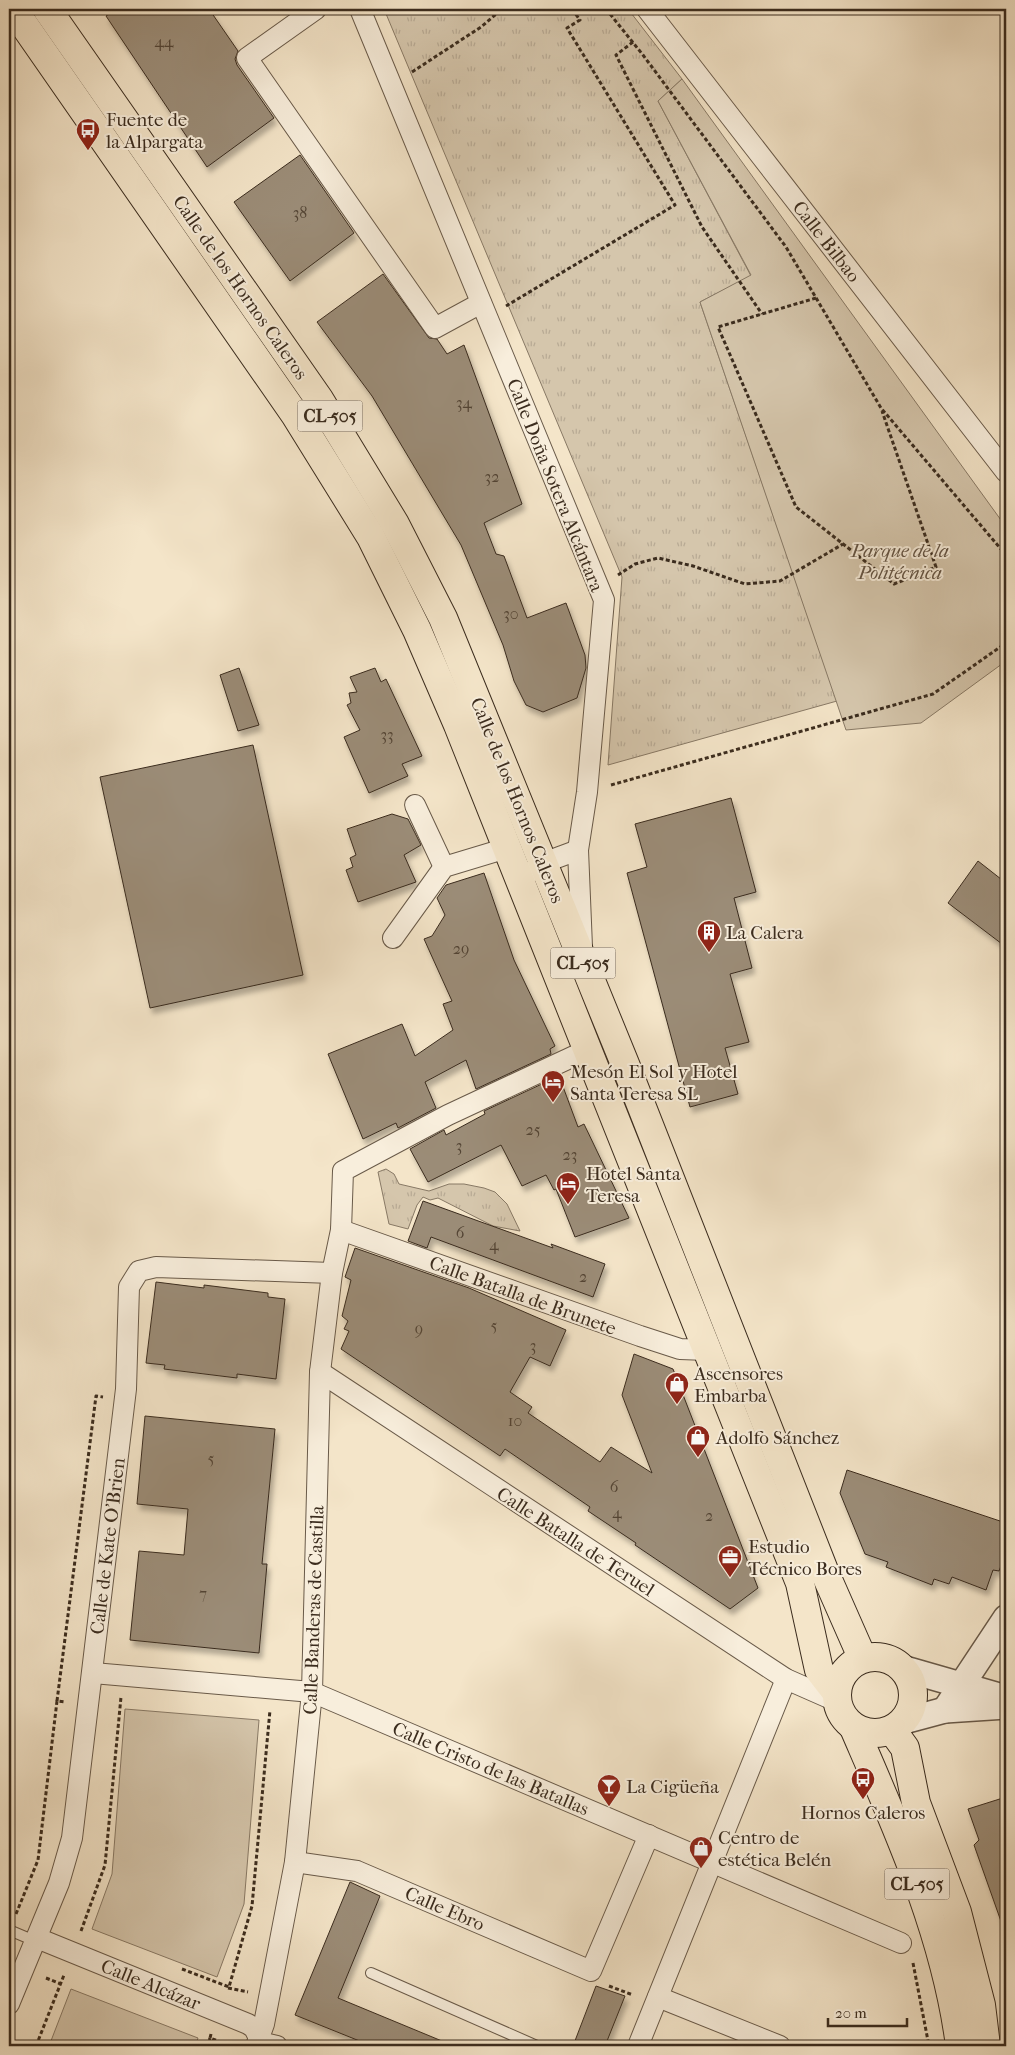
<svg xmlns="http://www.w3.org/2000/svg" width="1015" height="2055" font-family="'IM FELL French Canon',serif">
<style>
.grass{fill:url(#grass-tufts);stroke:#887965}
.green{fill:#d5c6ac;stroke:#887965}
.building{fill:#9b8c77;stroke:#3b2c1e;filter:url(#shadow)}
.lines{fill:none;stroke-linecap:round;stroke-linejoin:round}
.service-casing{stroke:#695a49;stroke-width:12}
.minor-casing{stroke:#695a49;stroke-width:22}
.tertiary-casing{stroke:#695a49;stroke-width:28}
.primary-casing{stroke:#3b2c1e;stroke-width:30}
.path{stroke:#3b2c1e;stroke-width:3;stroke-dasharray:4 2.5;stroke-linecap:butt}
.service{stroke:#f8eedc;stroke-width:10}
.minor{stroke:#f8eedc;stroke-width:20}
.tertiary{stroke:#f8eedc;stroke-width:25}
.primary{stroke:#f4e5c9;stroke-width:28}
.rail{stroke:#3b2c1e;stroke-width:4;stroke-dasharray:9 9;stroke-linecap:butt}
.labels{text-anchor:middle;stroke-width:4;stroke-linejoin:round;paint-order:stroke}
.number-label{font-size:16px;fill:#534434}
.shield{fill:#f8eedc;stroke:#746657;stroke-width:1}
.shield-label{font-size:18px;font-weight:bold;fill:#3b2c1e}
.poi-label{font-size:19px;fill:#3b2c1e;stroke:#f8eedc;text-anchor:start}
.street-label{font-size:19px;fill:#3b2c1e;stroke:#f8eedc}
.park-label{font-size:19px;font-style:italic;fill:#625242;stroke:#f8eedc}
</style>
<defs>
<pattern id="grass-tufts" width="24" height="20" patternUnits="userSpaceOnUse" patternTransform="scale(1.25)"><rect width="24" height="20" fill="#d5c6ac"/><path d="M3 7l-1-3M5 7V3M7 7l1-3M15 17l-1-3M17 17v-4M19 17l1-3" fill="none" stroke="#b8aa94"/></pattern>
<filter id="shadow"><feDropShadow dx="3" dy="5.5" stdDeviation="2.5" flood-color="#0004"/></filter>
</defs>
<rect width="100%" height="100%" fill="#f4e5c9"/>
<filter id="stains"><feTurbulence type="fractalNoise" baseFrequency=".004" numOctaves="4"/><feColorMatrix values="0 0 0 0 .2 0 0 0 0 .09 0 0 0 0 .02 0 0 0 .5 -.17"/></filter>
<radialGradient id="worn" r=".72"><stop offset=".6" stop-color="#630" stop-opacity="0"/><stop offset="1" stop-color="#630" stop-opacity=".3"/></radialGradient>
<g class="grass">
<polygon points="384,9 628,9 682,79 658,101 751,276 700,302 837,701 608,765 622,577"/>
<polygon points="386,1169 394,1174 399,1184 429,1191 449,1184 464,1184 484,1188 495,1192 507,1204 520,1231 493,1226 438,1198 430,1200 423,1197 417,1205 408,1229 389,1224 378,1172"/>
</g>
<g class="green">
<polygon points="682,79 1006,527 1006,661 921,723 846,730 700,302 751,275 658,101"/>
<polygon points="125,1709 259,1720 244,1904 217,1977 92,1929 112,1874"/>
<polygon points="71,1989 198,2038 195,2046 49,2046"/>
</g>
<g class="building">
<polygon points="117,9 209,9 238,51 235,59 237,65 274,118 207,167 106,16"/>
<polygon points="300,155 354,233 290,281 234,202"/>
<polygon points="383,274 429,338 437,339 447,354 464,345 522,504 484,523 496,554 504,556 527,618 566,603 585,655 586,668 577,698 543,712 526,705 514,681 503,645 461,545 372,396 317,322"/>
<polygon points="239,668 259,725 238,731 220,675"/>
<polygon points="375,668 381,682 386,679 422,756 402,764 408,776 369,793 344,737 360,730 347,705 351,703 349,693 357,692 350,677"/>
<polygon points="253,745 303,975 150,1008 100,777"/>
<polygon points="731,798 756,892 734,898 752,968 730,974 749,1042 725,1048 738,1094 690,1107 627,873 647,867 635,824"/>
<polygon points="392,814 408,819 421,845 404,855 416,882 358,902 346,870 353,867 350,858 356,855 347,829"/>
<polygon points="978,861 1006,883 1006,947 948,903"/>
<polygon points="484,873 514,960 555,1046 550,1049 551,1054 476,1089 466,1060 425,1082 436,1108 398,1128 396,1123 363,1139 328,1054 402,1024 415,1056 453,1030 443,1004 452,1001 424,939 432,936 445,915 437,898 446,885"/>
<polygon points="559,1076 578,1127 584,1124 629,1218 575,1237 556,1189 554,1190 546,1175 522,1186 501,1145 428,1182 410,1149 444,1130 446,1135 485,1114 484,1111"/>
<polygon points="423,1201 553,1248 551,1244 605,1264 593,1297 431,1237 427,1248 408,1241"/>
<polygon points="355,1248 469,1288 566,1330 550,1366 530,1357 510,1392 532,1407 528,1413 600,1462 611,1447 652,1473 622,1395 634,1354 673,1369 758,1588 730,1609 635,1545 636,1543 588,1511 590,1507 505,1449 500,1456 341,1349 349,1331 344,1329 348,1321 342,1316 351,1280 345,1277"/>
<polygon points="156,1282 204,1288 204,1285 268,1293 268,1297 285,1299 276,1379 237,1374 237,1378 164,1369 165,1365 146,1363"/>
<polygon points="145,1416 275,1429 262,1564 267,1564 259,1653 130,1640 139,1551 184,1555 188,1509 137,1504"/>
<polygon points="847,1470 1006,1523 1006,1553 999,1571 993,1570 986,1590 952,1577 949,1584 934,1579 932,1585 886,1567 888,1562 865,1554 840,1493"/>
<polygon points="1006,1797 1006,1926 1003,1927 974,1845 979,1840 968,1809"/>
<polygon points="350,1882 380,1896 338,1998 454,2046 372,2046 295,2015"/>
<polygon points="596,1986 625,1996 605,2046 573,2046"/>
</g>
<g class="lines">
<g class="service-casing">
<g id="service">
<polyline points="9,1930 35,1941"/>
<polyline points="371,1973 537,2046"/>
</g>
</g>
<g class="minor-casing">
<g id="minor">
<polyline points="316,9 247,58 435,328 481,303"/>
<polyline points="360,9 604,600 587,792 578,850 582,947"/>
<polyline points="647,9 1006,472"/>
<polyline points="415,805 444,867"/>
<polyline points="532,871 543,863 578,850"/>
<polyline points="393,938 444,867 507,848"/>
<polyline points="341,1230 640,1336 680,1349 707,1350"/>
<polyline points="320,1372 786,1679 836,1701"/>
<polyline points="93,1673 312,1692 901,1943"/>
<polyline points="295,1862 357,1871 591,1971 649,1835"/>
<polyline points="37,1938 248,2024 254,2028 259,2038"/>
<polyline points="658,1997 780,2046"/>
<polyline points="9,2004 59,1883 72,1838 126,1389 129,1287 139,1271 156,1267 332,1273"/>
<polyline points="256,2046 264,2024 295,1862 312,1692 320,1372 332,1273 341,1230 343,1171 448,1115 587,1050"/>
<polyline points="257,2046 264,2043 277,2046"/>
<polyline points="638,2046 786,1679"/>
</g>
</g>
<g class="tertiary-casing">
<g id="tertiary">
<polyline points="905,1669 1006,1698"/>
<polyline points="945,1710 1006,1618"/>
<polyline points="904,1721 945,1710 1006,1706"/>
</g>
</g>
<g class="primary-casing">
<g id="primary">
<polyline points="13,9 296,416 371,537 417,630 458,725 800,1583 819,1670 836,1692"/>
<polyline points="47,9 319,399 395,524 443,618 625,1064 825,1573 862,1657"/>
<circle cx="875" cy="1695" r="38"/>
<path d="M854 1728C898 1830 946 1935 960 2046"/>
<polyline points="892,1730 905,1748 916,1803 957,1912 981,2005 986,2046"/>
</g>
</g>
<g class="path">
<polyline points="606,9 643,55 786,247 881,408 1006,555"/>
<polyline points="633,42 616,55 702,227 762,314"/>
<polyline points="412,72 481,27 502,9"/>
<polyline points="816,298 718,327 796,507 894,584 936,567 882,411"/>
<polyline points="506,306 675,205 567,28 580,20 572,9"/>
<polyline points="618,575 635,564 658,558 693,566 745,584 780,581 843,544"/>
<polyline points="611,785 933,694 1006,643"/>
<polyline points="57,1701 96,1396 103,1397"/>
<polyline points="16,1914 38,1860 57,1701 65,1702"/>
<polyline points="81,1931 105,1865 121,1697"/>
<polyline points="913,1963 929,2046"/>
<polyline points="182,1969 229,1987 252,1906 270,1710"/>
<polyline points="46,1978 61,1984"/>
<polyline points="609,1986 633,1995"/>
<polyline points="228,1988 248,1992"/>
<polyline points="211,2034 210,2038 231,2046"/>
<polyline points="36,2046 64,1975"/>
<polyline points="207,2046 210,2038"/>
</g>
<use href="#service" class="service"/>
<use href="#minor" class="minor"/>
<use href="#tertiary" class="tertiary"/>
<use href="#primary" class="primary"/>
<polyline class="rail" points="9,960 12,1252 9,1326"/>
</g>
<defs>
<g id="bus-pin" transform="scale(1.25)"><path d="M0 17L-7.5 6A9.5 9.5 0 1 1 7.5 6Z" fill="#8f2418" stroke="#f8eedc"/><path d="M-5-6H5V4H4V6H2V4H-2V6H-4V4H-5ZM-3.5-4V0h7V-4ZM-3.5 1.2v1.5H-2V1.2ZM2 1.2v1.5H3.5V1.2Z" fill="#fff"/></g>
<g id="building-pin" transform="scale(1.25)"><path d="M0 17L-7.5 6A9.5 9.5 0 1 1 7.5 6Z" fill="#8f2418" stroke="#f8eedc"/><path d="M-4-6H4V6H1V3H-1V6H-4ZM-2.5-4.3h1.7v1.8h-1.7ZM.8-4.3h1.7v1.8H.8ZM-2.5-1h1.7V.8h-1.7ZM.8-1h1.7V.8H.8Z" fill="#fff"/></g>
<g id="hotel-pin" transform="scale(1.25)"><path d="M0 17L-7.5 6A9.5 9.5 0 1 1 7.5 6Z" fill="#8f2418" stroke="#f8eedc"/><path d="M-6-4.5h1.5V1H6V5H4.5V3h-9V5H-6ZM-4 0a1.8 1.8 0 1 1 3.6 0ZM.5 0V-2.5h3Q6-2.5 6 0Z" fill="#fff"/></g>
<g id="shop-pin" transform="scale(1.25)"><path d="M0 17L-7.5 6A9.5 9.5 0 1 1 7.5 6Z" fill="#8f2418" stroke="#f8eedc"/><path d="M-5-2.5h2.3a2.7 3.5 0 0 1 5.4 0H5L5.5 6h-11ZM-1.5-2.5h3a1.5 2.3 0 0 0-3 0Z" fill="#fff"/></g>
<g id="office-pin" transform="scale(1.25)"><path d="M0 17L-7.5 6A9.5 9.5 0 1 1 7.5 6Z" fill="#8f2418" stroke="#f8eedc"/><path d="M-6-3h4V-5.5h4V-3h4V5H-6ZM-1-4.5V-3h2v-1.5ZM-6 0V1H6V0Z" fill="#fff"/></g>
<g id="bar-pin" transform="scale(1.25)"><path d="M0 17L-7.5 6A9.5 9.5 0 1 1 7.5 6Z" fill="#8f2418" stroke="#f8eedc"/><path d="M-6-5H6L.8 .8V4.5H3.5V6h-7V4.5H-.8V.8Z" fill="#fff"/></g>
</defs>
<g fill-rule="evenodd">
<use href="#bus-pin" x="88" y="130"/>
<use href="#building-pin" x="709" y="932"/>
<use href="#hotel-pin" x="553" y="1082"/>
<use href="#hotel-pin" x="568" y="1184"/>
<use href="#shop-pin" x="677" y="1384"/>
<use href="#shop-pin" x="698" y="1437"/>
<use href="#office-pin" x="730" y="1557"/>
<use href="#bus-pin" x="863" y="1779"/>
<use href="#bar-pin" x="609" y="1786"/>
<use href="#shop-pin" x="701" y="1848"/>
</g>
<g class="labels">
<g class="number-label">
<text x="164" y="47">44</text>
<text x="300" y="218">38</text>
<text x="464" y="408">34</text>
<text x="492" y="482">32</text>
<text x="511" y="619">30</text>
<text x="387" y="740">33</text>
<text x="461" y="954">29</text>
<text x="533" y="1135">25</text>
<text x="459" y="1151">3</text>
<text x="570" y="1160">23</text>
<text x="460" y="1238">6</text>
<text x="494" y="1250">4</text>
<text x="583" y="1282">2</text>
<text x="494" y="1331">5</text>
<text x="419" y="1334">9</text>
<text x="533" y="1351">3</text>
<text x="515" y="1426">10</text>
<text x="211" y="1464">5</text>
<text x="614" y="1492">6</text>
<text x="617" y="1518">4</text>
<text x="709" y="1521">2</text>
<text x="203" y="1599">7</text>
</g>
<g class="shield">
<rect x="297.5" y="400.5" width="65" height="31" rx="4"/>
<rect x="550.5" y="947.5" width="65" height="31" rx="4"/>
<rect x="884.5" y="1868.5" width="65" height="31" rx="4"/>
</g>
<g class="shield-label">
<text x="330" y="422">CL-505</text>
<text x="583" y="969">CL-505</text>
<text x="917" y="1890">CL-505</text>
</g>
<g class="poi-label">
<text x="106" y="126">Fuente de<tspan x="106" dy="22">la Alpargata</tspan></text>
<text x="726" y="939">La Calera</text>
<text x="570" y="1078">Mesón El Sol y Hotel<tspan x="570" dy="22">Santa Teresa SL</tspan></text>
<text x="586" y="1180">Hotel Santa<tspan x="586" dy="22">Teresa</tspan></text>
<text x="694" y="1380">Ascensores<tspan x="694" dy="22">Embarba</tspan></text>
<text x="716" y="1444">Adolfo Sánchez</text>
<text x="748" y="1553">Estudio<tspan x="748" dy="22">Técnico Bores</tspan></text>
<text x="626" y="1793">La Cigüeña</text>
<text x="863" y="1819" text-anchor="middle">Hornos Caleros</text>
<text x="718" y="1844">Centro de<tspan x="718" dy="22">estética Belén</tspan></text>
</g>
<g class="street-label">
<text transform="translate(827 241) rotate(52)" y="7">Calle Bilbao</text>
<text transform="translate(241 287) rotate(55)" y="7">Calle de los Hornos Caleros</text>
<text transform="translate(556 485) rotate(68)" y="7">Calle Doña Sotera Alcántara</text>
<text transform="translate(518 800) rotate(68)" y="7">Calle de los Hornos Caleros</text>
<text transform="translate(523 1295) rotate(20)" y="7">Calle Batalla de Brunete</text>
<text transform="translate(576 1541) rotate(33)" y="7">Calle Batalla de Teruel</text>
<text transform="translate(107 1546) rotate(-83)" y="7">Calle de Kate O'Brien</text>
<text transform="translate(313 1610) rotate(-88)" y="7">Calle Banderas de Castilla</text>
<text transform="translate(491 1768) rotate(23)" y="7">Calle Cristo de las Batallas</text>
<text transform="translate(445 1908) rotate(23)" y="7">Calle Ebro</text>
<text transform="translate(151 1984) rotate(22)" y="7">Calle Alcázar</text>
</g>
<g class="park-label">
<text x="900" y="557">Parque de la<tspan x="900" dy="22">Politécnica</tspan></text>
</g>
</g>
<rect width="1015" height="2055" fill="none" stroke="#f4e5c9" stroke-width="30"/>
<rect x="10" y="10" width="995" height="2035" fill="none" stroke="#3b2c1e" stroke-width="2.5"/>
<rect x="15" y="15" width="985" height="2025" fill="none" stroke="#3b2c1e"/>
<path d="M828 2018v8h79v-8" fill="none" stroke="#3b2c1e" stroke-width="2.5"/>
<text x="835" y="2018" font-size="15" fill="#3b2c1e" stroke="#f8eedc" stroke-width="4" paint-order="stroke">20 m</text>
<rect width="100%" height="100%" filter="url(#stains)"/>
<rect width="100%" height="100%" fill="url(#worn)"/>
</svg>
